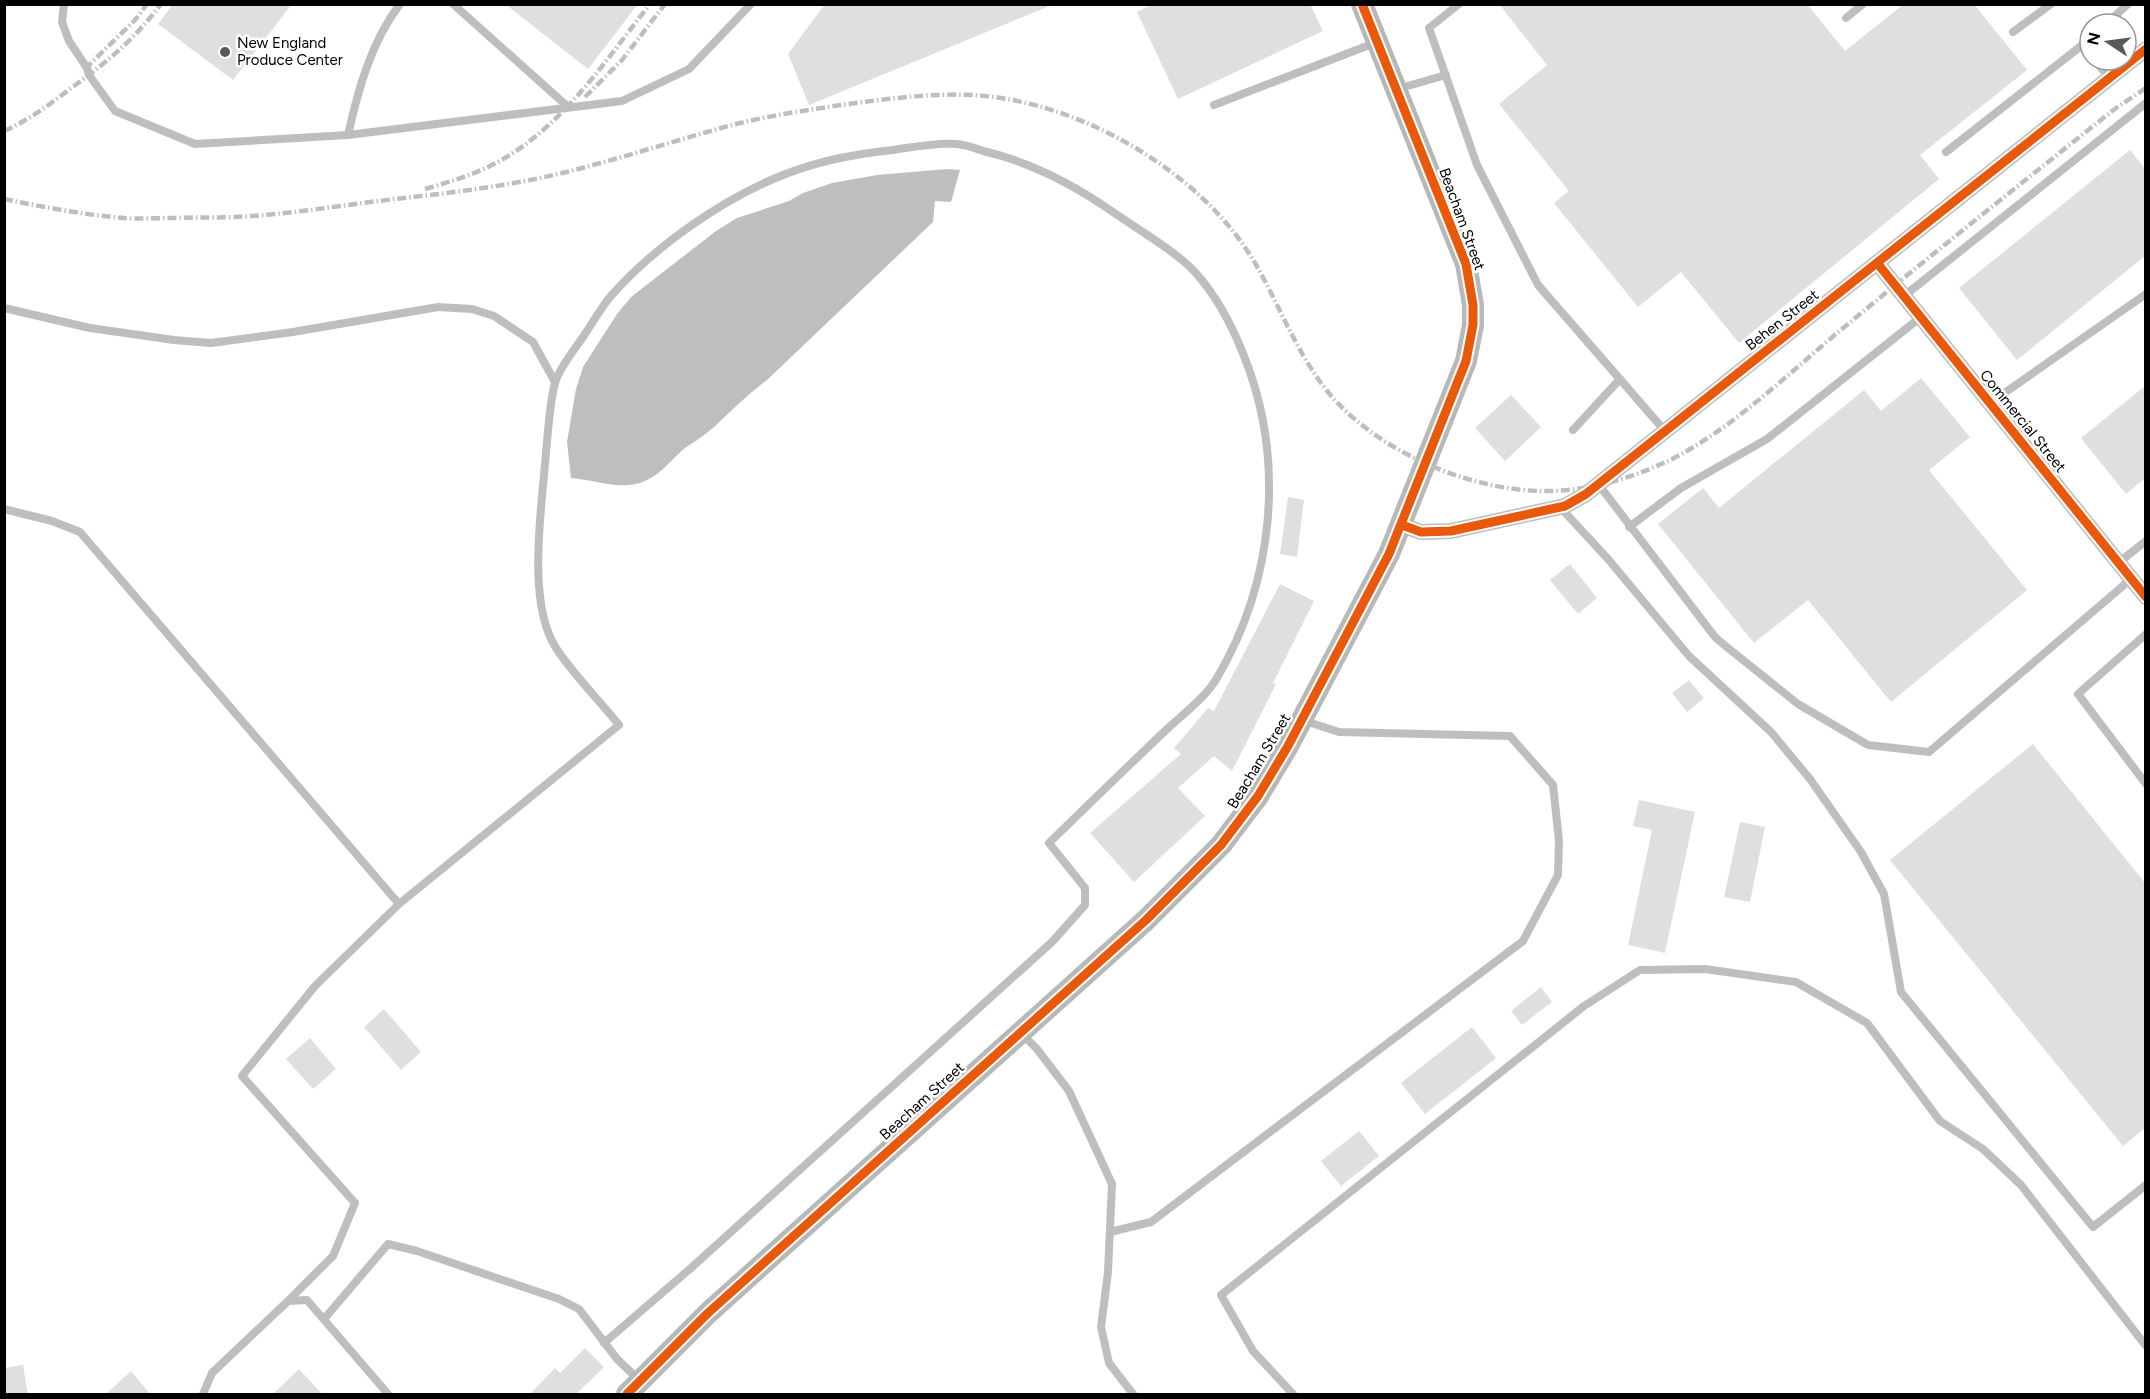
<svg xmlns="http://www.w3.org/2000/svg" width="2150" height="1399" font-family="Figtree,sans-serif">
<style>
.water{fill:#bebebe}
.building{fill:#dfdfdf}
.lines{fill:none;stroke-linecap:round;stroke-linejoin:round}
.service{stroke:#bebebe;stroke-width:8}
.minor{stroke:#bebebe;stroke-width:16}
.secondary{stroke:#b8b8b8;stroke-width:22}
.rail{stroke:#bebebe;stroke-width:4.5;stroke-dasharray:9 3 1.5 3;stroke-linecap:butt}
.cycleway-casing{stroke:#fff;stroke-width:13}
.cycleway{stroke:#e8590c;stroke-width:9}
.poi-dot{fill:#595959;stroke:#fff;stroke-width:2}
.labels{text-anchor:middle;stroke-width:5;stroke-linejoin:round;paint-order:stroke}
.poi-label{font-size:15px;fill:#000;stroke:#fff;text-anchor:start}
.street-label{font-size:15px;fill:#000;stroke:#fff}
</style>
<rect width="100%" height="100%" fill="#fff"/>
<path class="water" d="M947 169 960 170 951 202 935 201 933 222 767 380C746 395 728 415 708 432 701 438 692 443 685 448 672 459 661 474 645 481 622 491 595 480 571 478L567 442 576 389 583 367 617 314 631 297 716 231 737 218 789 201 803 193 832 183 877 175Z"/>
<g class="building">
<polygon points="173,4 292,4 233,80 158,24"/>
<polygon points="505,4 638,4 588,69"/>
<polygon points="825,4 1052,4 1052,5 809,105 788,54"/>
<polygon points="1153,4 1310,4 1323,31 1178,99 1137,12"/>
<polygon points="1499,4 1807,4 1845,51 1904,4 1974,4 2027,70 1920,155 1939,179 1739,343 1681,272 1638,307 1554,203 1569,191 1499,104 1547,65"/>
<polygon points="2130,150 2145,169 2145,256 2017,360 1959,288"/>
<polygon points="1921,378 1970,437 1929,470 2027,590 1891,702 1808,600 1754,643 1658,524 1703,488 1719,508 1864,390 1881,411"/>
<polygon points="2145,386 2145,478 2126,494 2081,438"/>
<polygon points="1511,395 1541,427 1505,461 1475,428"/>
<polygon points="1288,497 1304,500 1297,557 1280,554"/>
<polygon points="1570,564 1597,598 1578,614 1550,580"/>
<polygon points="1280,584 1314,601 1273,683 1276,684 1232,771 1214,756 1178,788 1205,816 1134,882 1090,833 1181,754 1174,748 1208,708 1214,711"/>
<polygon points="1689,680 1704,698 1687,712 1672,693"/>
<polygon points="2033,744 2145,883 2145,1128 2123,1146 1890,860"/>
<polygon points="1639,800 1695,812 1665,953 1628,945 1652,830 1633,826"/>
<polygon points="1740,822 1765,827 1750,902 1724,897"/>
<polygon points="1541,987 1552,1002 1522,1025 1511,1011"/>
<polygon points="384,1009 421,1052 401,1070 364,1027"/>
<polygon points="1472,1027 1496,1058 1425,1114 1401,1083"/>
<polygon points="310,1038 336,1069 313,1089 286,1059"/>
<polygon points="1359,1131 1379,1156 1341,1186 1321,1161"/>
<polygon points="585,1348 604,1367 575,1395 529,1395 555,1368 560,1373"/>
<polygon points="23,1365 28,1395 4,1395 4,1368"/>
<polygon points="299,1369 323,1395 272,1395"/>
<polygon points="131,1371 151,1395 105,1395"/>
</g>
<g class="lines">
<g class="service">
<polyline points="64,4 62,22 69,41 87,68 89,75 115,111 195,144 348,135 622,101 689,69 751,4"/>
<polyline points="453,4 567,106"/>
<polyline points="1459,4 1429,28 1477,165 1538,285 1665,431"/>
<polyline points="1846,18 1863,4"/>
<polyline points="2106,24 2128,4"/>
<polyline points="2013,32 2051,4"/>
<polyline points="2081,46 2090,38"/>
<polyline points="2094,60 2110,78"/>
<polyline points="1397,89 1446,75"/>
<polyline points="1214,105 1377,42"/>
<path d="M348 135C358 90 371 42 400 4"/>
<polyline points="1946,152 2081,46 2090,56"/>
<polyline points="1904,296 2146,103"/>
<polyline points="4,308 90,328 174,340 211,343 293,332 438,307 472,309 494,316 533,342 555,382"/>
<polyline points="1990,403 2146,294"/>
<polyline points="1573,430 1620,379"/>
<polyline points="1599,485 1715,637 1723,644 1798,704 1868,745 1929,752 2131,579"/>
<polyline points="1560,507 1608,559 1689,656 1771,732 1810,779 1861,852 1884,894 1901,992 2093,1227 2146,1185"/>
<polyline points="4,509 52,521 80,532 399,904"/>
<polyline points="1629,527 1681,488 1767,439 1921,317"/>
<polyline points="2118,563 2146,541"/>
<polyline points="2146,634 2078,694 2146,784"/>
<polyline points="1021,1033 1037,1049 1069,1091 1112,1184 1108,1272 1101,1327 1109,1363 1133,1394"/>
<polyline points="1110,1232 1151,1222 1523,941 1558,875 1559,841 1553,785 1510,736 1339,732 1302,720"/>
<path d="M288 1301 333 1256 355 1203 242 1076 315 986 399 904 619 725C600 701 572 673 556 648 526 601 542 507 546 452 548 434 550 396 556 380 562 364 575 349 585 334 593 322 601 308 610 297 651 250 714 205 771 180 809 163 852 154 893 150 913 147 937 142 957 144 965 145 975 148 983 151 1031 162 1073 184 1113 212 1136 228 1175 251 1194 271 1216 295 1232 325 1244 356 1286 461 1274 581 1217 678 1205 698 1183 714 1166 730 1127 767 1088 805 1049 843L1085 888V905L1052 942 691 1268 604 1343"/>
<polyline points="324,1319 388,1244 417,1251 559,1299 579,1309 617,1359 639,1380"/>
<polyline points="203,1394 212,1373 288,1301 307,1300 388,1394"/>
<polyline points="1293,1394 1253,1351 1221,1295 1584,1006 1640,970 1705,969 1796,982 1867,1023 1940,1121 1983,1149 2021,1185 2146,1346"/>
</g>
<g class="minor">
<polyline points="1878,264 2146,597"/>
<polyline points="1402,525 1421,532 1451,531 1565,506 1586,494 2146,49"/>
</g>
<polyline class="secondary" points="627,1394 708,1313 1146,920 1221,845 1258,796 1288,746 1389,554 1466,361 1473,325 1473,305 1466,264 1362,4"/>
<g class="rail">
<polyline points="85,69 135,20 147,4"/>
<polyline points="585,97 622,60 665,4"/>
<path d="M4 131C29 120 49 105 70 89 107 62 133 41 161 4"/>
<path d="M425 189C446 183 466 177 486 168 557 135 603 64 650 4"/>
<path d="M4 199C43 207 85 215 124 218 140 219 157 218 173 218 193 217 213 218 234 217 282 215 330 207 378 201 438 194 499 188 558 174 613 161 667 143 721 128 760 117 801 111 841 105 885 99 929 93 973 95 1079 101 1201 171 1255 263 1281 308 1299 360 1334 399 1389 460 1494 501 1576 489 1608 485 1640 474 1668 461 1730 431 1789 373 1842 329 1932 254 2024 181 2116 108L2146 88"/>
</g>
<g class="cycleway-casing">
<g id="cycleway">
<polyline points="1878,264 2146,597"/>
<polyline points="1402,525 1421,532 1451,531 1565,506 1586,494 2146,49"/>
<polyline points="627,1394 708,1313 1146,920 1221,845 1258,796 1288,746 1389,554 1466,361 1473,325 1473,305 1466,264 1362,4"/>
</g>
</g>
<use href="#cycleway" class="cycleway"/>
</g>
<circle class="poi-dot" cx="225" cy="52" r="6"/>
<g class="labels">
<g class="poi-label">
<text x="237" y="48">New England<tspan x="237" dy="17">Produce Center</tspan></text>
</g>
<g class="street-label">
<text transform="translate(1462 219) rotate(70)" y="5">Beacham Street</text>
<text transform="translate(1782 320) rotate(-38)" y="5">Behen Street</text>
<text transform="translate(2023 421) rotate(51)" y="5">Commercial Street</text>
<text transform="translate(1259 761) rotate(-59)" y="5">Beacham Street</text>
<text transform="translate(922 1101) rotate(-42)" y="5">Beacham Street</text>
</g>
</g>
<rect width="2150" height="1399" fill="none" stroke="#000000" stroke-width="12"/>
<g transform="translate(2108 42) rotate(283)"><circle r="28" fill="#ffffff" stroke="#999999" stroke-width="1.5"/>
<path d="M0-4.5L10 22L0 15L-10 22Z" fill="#595959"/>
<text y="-9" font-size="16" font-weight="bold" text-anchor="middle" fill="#000000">N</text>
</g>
</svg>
